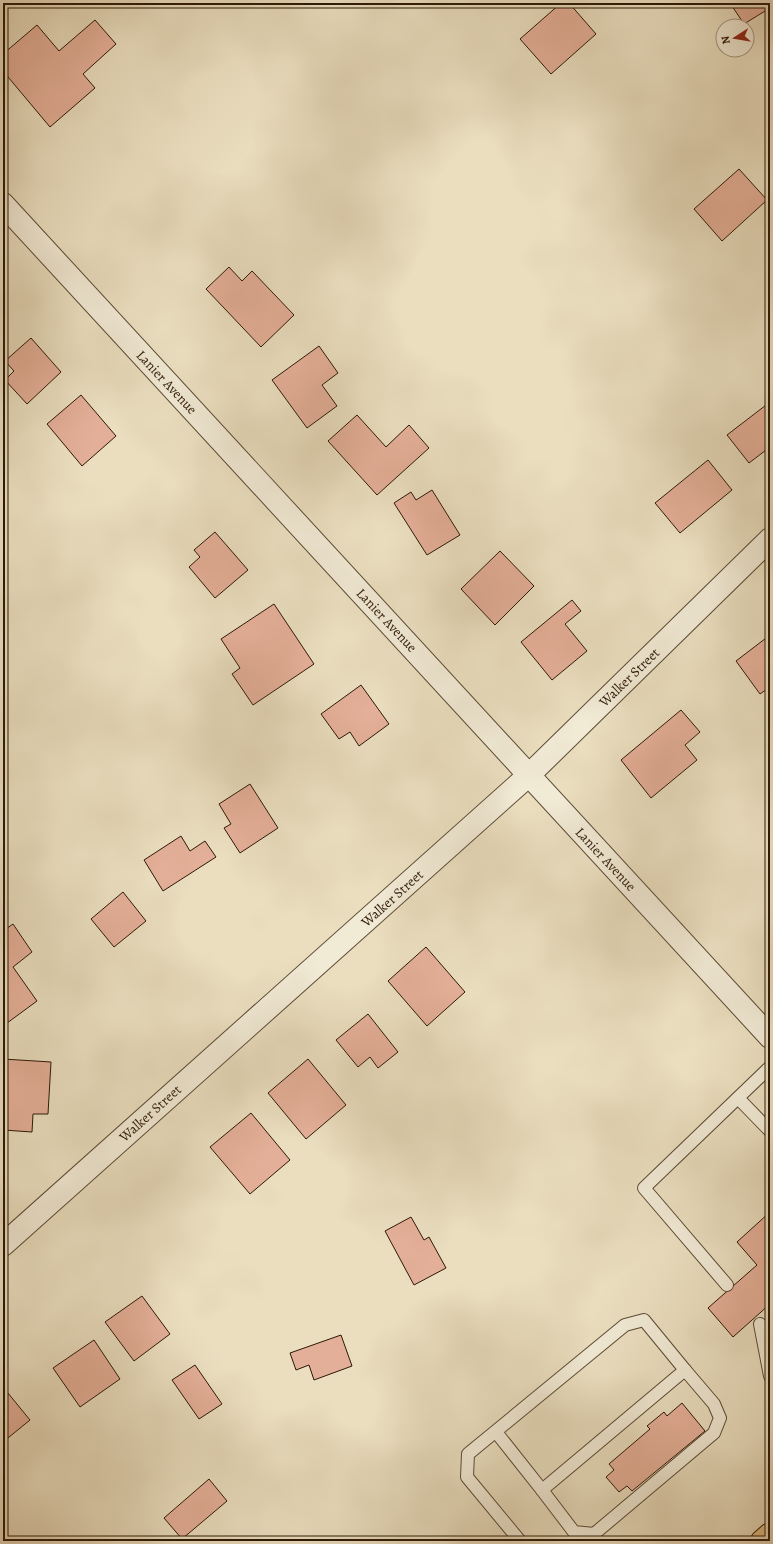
<svg xmlns="http://www.w3.org/2000/svg" width="773" height="1544" font-family="Alegreya,serif">
<style>
.building{fill:#e4af98;stroke:#2c1807}
.lines{fill:none;stroke-linecap:round;stroke-linejoin:round}
.service-casing{stroke:#5c4a35;stroke-width:14}
.minor-casing{stroke:#5c4a35;stroke-width:24}
.trunk-casing{stroke:#2c1807;stroke-width:24}
.service{stroke:#f1ead5;stroke-width:12}
.minor{stroke:#f1ead5;stroke-width:22}
.trunk{stroke:#e5bf80;stroke-width:22}
.labels{text-anchor:middle;stroke-width:3;stroke-linejoin:round;paint-order:stroke}
.street-label{font-size:14px;fill:#2c1807;stroke:#f1ead5}
</style>
<rect width="100%" height="100%" fill="#eadebf"/>
<filter id="stains"><feTurbulence type="fractalNoise" baseFrequency=".005" numOctaves="4"/><feColorMatrix values="0 0 0 0 .2 0 0 0 0 .09 0 0 0 0 .02 0 0 0 .5 -.17"/></filter>
<radialGradient id="worn" r=".72"><stop offset=".6" stop-color="#630" stop-opacity="0"/><stop offset="1" stop-color="#630" stop-opacity=".3"/></radialGradient>
<g class="building">
<polygon points="561,3 569,3 596,34 551,74 520,39"/>
<polygon points="730,3 770,3 770,8 744,24"/>
<polygon points="95,20 116,44 83,74 95,88 50,127 3,71 3,54 37,25 59,51"/>
<polygon points="739,169 767,200 722,241 694,209"/>
<polygon points="229,267 242,281 252,271 294,315 261,347 206,289"/>
<polygon points="31,338 61,372 27,404 5,380 14,371 5,361"/>
<polygon points="319,346 338,373 322,385 337,406 307,428 272,380"/>
<polygon points="81,395 116,436 82,466 47,424"/>
<polygon points="770,402 770,447 749,463 727,435"/>
<polygon points="357,415 386,447 409,425 429,448 377,495 328,441"/>
<polygon points="708,460 732,490 680,533 655,503"/>
<polygon points="432,490 460,535 427,555 394,503 411,492 416,500"/>
<polygon points="215,532 248,570 215,598 189,567 200,557 194,550"/>
<polygon points="500,551 534,586 495,625 461,589"/>
<polygon points="572,600 581,611 565,624 587,651 552,680 521,642"/>
<polygon points="274,604 314,664 253,705 232,674 240,668 221,639"/>
<polygon points="770,635 770,687 760,694 736,661"/>
<polygon points="361,685 389,724 359,746 350,732 339,739 321,714"/>
<polygon points="681,710 700,732 685,745 697,760 651,798 621,760"/>
<polygon points="250,784 278,828 240,853 224,828 231,824 219,804"/>
<polygon points="181,836 190,851 205,841 216,857 163,891 144,860"/>
<polygon points="123,892 146,921 114,947 91,919"/>
<polygon points="13,924 32,952 13,967 37,1001 3,1026 3,931"/>
<polygon points="426,947 465,992 427,1026 388,981"/>
<polygon points="368,1014 398,1052 378,1068 370,1057 358,1067 336,1040"/>
<polygon points="3,1059 51,1062 48,1114 33,1114 32,1132 3,1130"/>
<polygon points="308,1059 346,1105 306,1139 268,1093"/>
<polygon points="251,1113 290,1160 250,1194 210,1147"/>
<polygon points="770,1212 770,1304 733,1337 708,1308 757,1265 737,1242"/>
<polygon points="411,1217 424,1240 429,1237 446,1268 414,1285 385,1231"/>
<polygon points="142,1296 170,1334 134,1361 105,1322"/>
<polygon points="341,1335 352,1366 314,1380 309,1365 296,1370 290,1353"/>
<polygon points="94,1340 120,1379 80,1407 53,1368"/>
<polygon points="195,1365 222,1404 199,1419 172,1380"/>
<polygon points="3,1387 30,1420 3,1442"/>
<polygon points="682,1403 705,1431 632,1491 627,1486 619,1492 606,1477 614,1470 609,1464 650,1429 647,1426 664,1412 667,1416"/>
<polygon points="209,1479 227,1501 182,1539 164,1518"/>
</g>
<g class="lines">
<g class="service-casing">
<g id="service">
<polyline points="738,1098 770,1131"/>
<polyline points="727,1285 644,1188 770,1067"/>
<polyline points="760,1324 770,1376"/>
<polyline points="496,1432 542,1490 685,1370 644,1320 625,1325 468,1454 467,1477 520,1541"/>
<polyline points="542,1490 574,1532 594,1534 714,1433 720,1418 714,1404 685,1370"/>
</g>
</g>
<g class="minor-casing">
<g id="minor">
<polyline points="3,204 770,1037"/>
<polyline points="3,1245 529,775 770,539"/>
</g>
</g>
<g class="trunk-casing">
<polyline id="trunk" points="762,1541 770,1534"/>
</g>
<use href="#service" class="service"/>
<use href="#minor" class="minor"/>
<use href="#trunk" class="trunk"/>
</g>
<g class="labels">
<g class="street-label">
<text transform="translate(167 382) rotate(47)" y="5">Lanier Avenue</text>
<text transform="translate(387 620) rotate(47)" y="5">Lanier Avenue</text>
<text transform="translate(629 677) rotate(-44)" y="5">Walker Street</text>
<text transform="translate(606 859) rotate(47)" y="5">Lanier Avenue</text>
<text transform="translate(392 898) rotate(-42)" y="5">Walker Street</text>
<text transform="translate(150 1113) rotate(-42)" y="5">Walker Street</text>
</g>
</g>
<rect width="773" height="1544" fill="none" stroke="#eadebf" stroke-width="16"/>
<rect x="4" y="4" width="765" height="1536" fill="none" stroke="#2c1807" stroke-width="2"/>
<rect x="8" y="8" width="757" height="1528" fill="none" stroke="#2c1807"/>
<g transform="translate(735 38) rotate(258)"><circle r="19" fill="#f1ead5" stroke="#a29683"/>
<path d="M0-3L7 15L0 10L-7 15Z" fill="#8f2418"/>
<text y="-6" font-size="11" font-weight="bold" text-anchor="middle" fill="#2c1807">N</text>
</g>
<rect width="100%" height="100%" filter="url(#stains)"/>
<rect width="100%" height="100%" fill="url(#worn)"/>
</svg>
